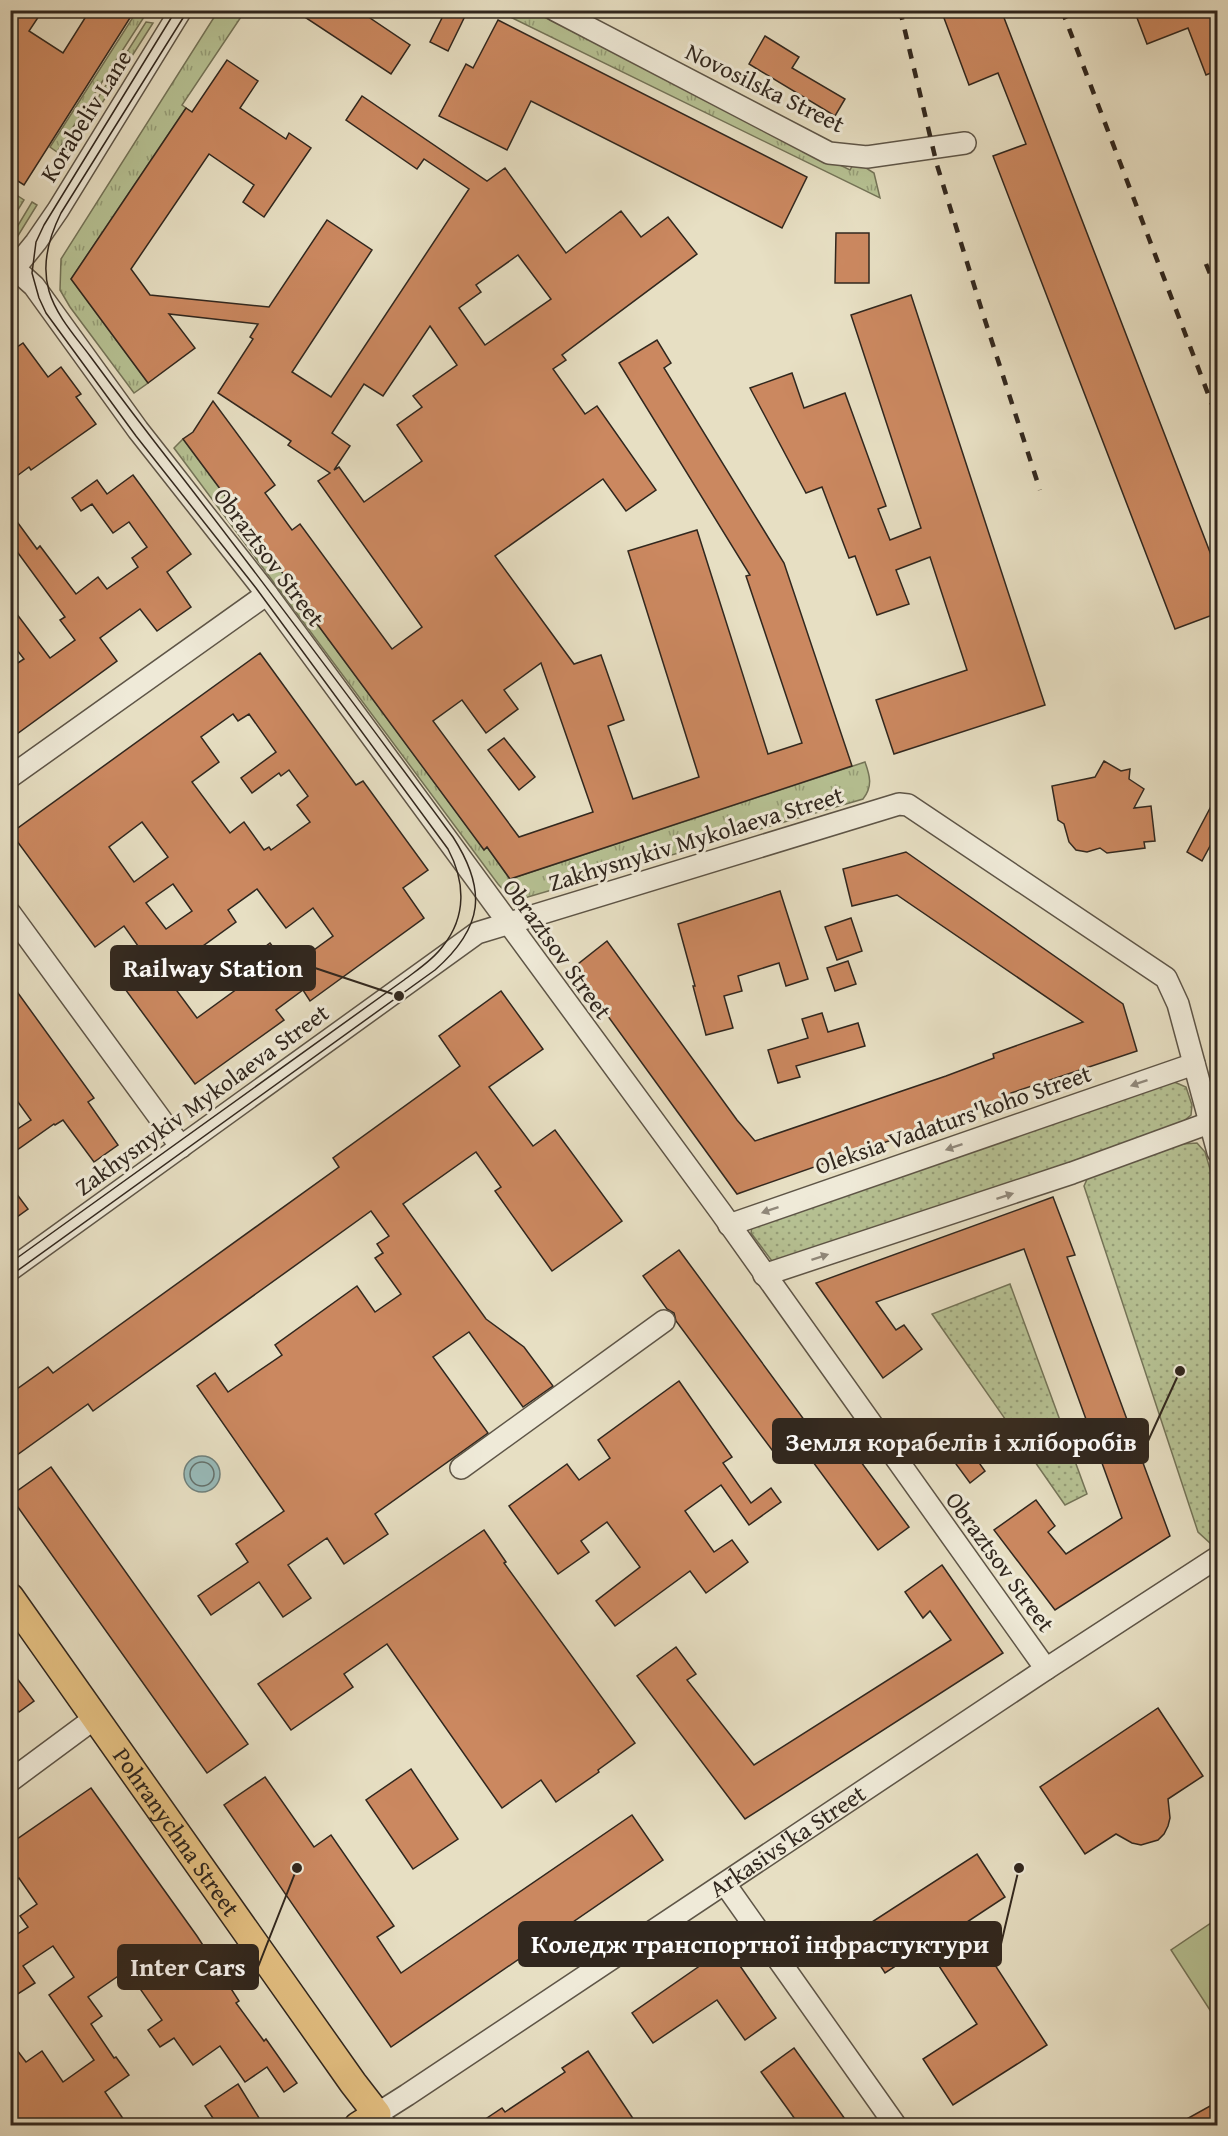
<svg xmlns="http://www.w3.org/2000/svg" width="1228" height="2136" font-family="'Gentium Book Plus',serif">
<style>
.grass{fill:url(#grass-tufts);stroke:#747458;stroke-width:1.5}
.park{fill:url(#park-dots);stroke:#747458;stroke-width:1.5}
.pitch{fill:#b6c193;stroke:#747458;stroke-width:1.5}
.water{fill:#98bbba;stroke:#6f807c;stroke-width:1.5}
.lines{fill:none;stroke-linecap:round;stroke-linejoin:round}
.shore{stroke:#64716c;stroke-width:1.5}
.building{fill:#cb8860;stroke:#31271e;stroke-width:1.5;fill-rule:evenodd}
.minor-casing{stroke:#5e5547;stroke-width:24}
.major-casing{stroke:#31271e;stroke-width:30}
.minor{stroke:#efead8;stroke-width:21}
.major{stroke:#e4c082;stroke-width:27}
.tram{stroke:#31271e;stroke-width:1.5}
.rail{stroke:#31271e;stroke-width:4.5;stroke-dasharray:10 10;stroke-linecap:butt}
.oneway{fill:#90887b}
.labels{text-anchor:middle;stroke-width:6;stroke-linejoin:round;paint-order:stroke}
.street-label{font-size:24px;fill:#31271e;stroke:#efead8}
.leader{fill:none;stroke:#31271e;stroke-width:2}
.callout-dot{fill:#31271e;stroke:#efead8;stroke-width:2}
.callout{fill:#31271e;stroke:#31271e;stroke-width:2}
.callout-label{font-size:26px;text-anchor:middle;font-weight:bold;fill:#fff}
</style>
<defs>
<pattern id="grass-tufts" width="24" height="20" patternUnits="userSpaceOnUse" patternTransform="scale(1.5)"><rect width="24" height="20" fill="#b6c193"/><path d="M3 7l-1-3M5 7V3M7 7l1-3M15 17l-1-3M17 17v-4M19 17l1-3" fill="none" stroke="#959d77"/></pattern>
<pattern id="park-dots" width="8" height="8" patternUnits="userSpaceOnUse" patternTransform="scale(1.5)"><rect width="8" height="8" fill="#b6c193"/><path d="M2 2h.1M6 6h.1" fill="none" stroke="#959d77" stroke-width="1.8" stroke-linecap="round"/></pattern>
</defs>
<rect width="100%" height="100%" fill="#e7dfc3"/>
<filter id="stains"><feTurbulence type="fractalNoise" baseFrequency=".00333" numOctaves="4"/><feColorMatrix values="0 0 0 0 .2 0 0 0 0 .09 0 0 0 0 .02 0 0 0 .5 -.17"/></filter>
<radialGradient id="worn" r=".72"><stop offset=".6" stop-color="#630" stop-opacity="0"/><stop offset="1" stop-color="#630" stop-opacity=".3"/></radialGradient>
<g class="grass">
<polygon points="137,11 140,11 144,17 57,152 50,147"/>
<polygon points="218,11 245,11 182,105 186,108 71,279 148,383 134,393 70,307 60,290 61,259"/>
<polygon points="498,11 532,11 850,170 855,161 874,173 880,198"/>
<polygon points="146,22 153,23 69,155 66,148"/>
<polygon points="18,196 24,200 11,221 11,207"/>
<polygon points="32,202 37,205 11,247 11,237"/>
<path d="M183 439 295 590 314 609 309 613 484 849 487 847 510 879 865 762C870 776 873 786 863 799L521 899 510 897 498 884 174 448Z"/>
</g>
<g class="park">
<polygon points="1172,1081 1186,1087 1192,1105 1191,1115 1179,1125 798,1256 772,1261 751,1233 752,1226"/>
<polygon points="1197,1143 1205,1152 1218,1196 1218,1538 1210,1543 1198,1532 1084,1186 1088,1177 1182,1144"/>
<polygon points="1010,1284 1087,1494 1065,1505 932,1314"/>
</g>
<polygon class="pitch" points="1217,1919 1217,2021 1171,1950"/>
<circle class="water" cx="202" cy="1474" r="18"/>
<g class="lines">
<circle class="shore" cx="202" cy="1474" r="12"/>
</g>
<g class="building">
<polygon points="10,10 43,10 29,31 63,53 90,10 135,10 24,185 10,176"/>
<polygon points="294,10 358,10 410,45 391,74"/>
<polygon points="446,10 468,10 448,51 430,42"/>
<polygon points="941,10 1001,10 1218,573 1218,613 1175,629 993,156 1026,144 998,73 969,85"/>
<polygon points="1134,10 1218,10 1218,70 1206,75 1188,28 1147,44"/>
<polygon points="498,20 807,177 782,228 531,101 507,150 439,116 466,64 473,68"/>
<polygon points="765,36 799,57 792,68 845,99 835,116 749,64"/>
<path d="M227 60 258 81 240 108 286 139 289 133 311 148 264 217 243 202 254 185 209 154 131 269 150 295 269 307 327 220 372 250 292 372 331 397 469 189 424 159 417 169 346 120 362 96 487 181 505 168 566 253 621 211 641 237 668 217 697 254 562 355 566 360 553 369 585 414 597 406 656 490 626 511 603 479 495 556 574 664 601 655 624 720 608 726 633 799 699 777 628 551 697 530 768 754 802 743 746 576 750 575 619 363 657 340 671 363 664 368 784 563 852 766 510 879 487 847 484 850 309 613 311 611 183 439 193 432 213 401 275 485 265 493 292 530 300 524 392 649 422 627 318 481 330 473 288 445 291 441 218 393 253 339 250 337 258 324 169 314 195 348 148 383 71 279 186 108 192 112ZM518 255 551 299 485 345 459 308 481 292 476 285ZM430 326 457 365 413 396 422 407 397 425 422 461 364 502 339 467 334 470 350 446 332 433 364 384 383 396ZM541 663 593 812 519 837 433 721 462 700 486 733 518 709 504 690Z"/>
<polygon points="836,233 869,233 869,283 835,283"/>
<polygon points="911,295 1045,705 894,754 876,700 967,670 930,557 896,570 909,604 877,615 855,556 849,558 822,487 806,493 750,388 792,373 804,408 845,393 886,506 878,509 890,540 921,528 851,315"/>
<polygon points="23,343 48,377 61,367 81,394 76,397 96,424 31,470 29,467 10,481 10,352"/>
<polygon points="133,475 191,554 167,572 191,607 157,631 140,609 100,638 117,661 10,739 10,668 24,659 10,641 10,605 50,658 75,640 60,620 65,617 10,542 10,512 37,549 40,546 76,594 98,577 107,589 138,567 132,558 147,547 129,522 113,533 92,504 81,511 72,498 97,480 107,494"/>
<path d="M260 653 356 785 363 781 428 870 403 888 424 918 310 1001 303 990 276 1010 284 1020 195 1084 114 974 143 953 124 926 95 947 11 833ZM233 714 238 721 249 714 276 752 241 778 252 793 279 773 281 776 289 770 308 796 297 805 310 822 271 850 269 847 264 850 244 822 230 833 192 782 219 762 201 737ZM142 822 168 857 134 882 109 847ZM173 884 192 911 166 929 146 903ZM257 889 286 928 313 908 333 936 289 968 270 943 249 959 259 973 197 1018 177 991 198 976 185 959 236 922 228 910Z"/>
<polygon points="504,738 535,777 519,790 488,750"/>
<polygon points="1104,761 1121,771 1130,769 1129,779 1144,789 1134,808 1151,806 1155,841 1144,842 1145,848 1107,853 1100,848 1087,852 1076,850 1069,842 1064,824 1058,820 1052,786 1095,777"/>
<polygon points="1218,793 1218,831 1202,861 1187,852"/>
<polygon points="906,852 1123,1004 1137,1051 1011,1093 1012,1098 737,1194 573,968 607,941 737,1120 755,1141 946,1076 994,1058 993,1054 1083,1022 897,895 852,906 843,869"/>
<polygon points="780,891 808,979 786,986 779,963 738,976 742,991 724,996 733,1028 706,1035 693,986 695,986 678,924"/>
<polygon points="851,918 862,951 837,960 825,927"/>
<polygon points="848,961 856,984 835,991 827,968"/>
<polygon points="10,982 94,1098 88,1102 118,1145 94,1162 63,1120 55,1125 54,1124 10,1155 10,1134 31,1120 10,1091"/>
<polygon points="501,991 543,1049 489,1087 533,1146 555,1130 622,1221 552,1271 495,1191 501,1187 476,1152 403,1204 486,1319 524,1347 553,1386 523,1407 469,1332 433,1357 488,1433 375,1514 388,1534 344,1564 327,1538 288,1565 311,1598 283,1617 259,1582 211,1615 198,1596 248,1562 236,1544 284,1511 197,1386 215,1373 228,1392 282,1355 275,1345 357,1286 375,1312 401,1294 375,1258 383,1253 377,1244 389,1236 371,1211 93,1411 88,1404 10,1460 10,1394 48,1367 53,1373 339,1167 333,1158 460,1066 439,1036"/>
<polygon points="822,1013 828,1032 858,1023 865,1046 796,1066 800,1077 778,1083 768,1050 808,1038 802,1019"/>
<polygon points="10,1185 28,1209 10,1222"/>
<polygon points="1053,1197 1075,1255 1067,1257 1170,1536 1055,1610 994,1530 1036,1500 1055,1526 1048,1532 1066,1554 1122,1518 1024,1249 876,1302 896,1330 904,1325 922,1349 883,1378 816,1283"/>
<polygon points="679,1250 833,1459 850,1447 909,1527 878,1550 802,1447 781,1462 676,1321 674,1313 667,1309 643,1276"/>
<polygon points="679,1381 732,1457 723,1463 751,1503 771,1488 781,1502 749,1525 721,1485 685,1511 714,1552 732,1540 748,1562 706,1593 690,1571 615,1626 596,1601 640,1567 607,1522 581,1541 589,1552 558,1574 509,1506 567,1464 579,1480 610,1458 598,1440"/>
<polygon points="972,1453 985,1471 970,1483 956,1464"/>
<polygon points="51,1467 248,1744 207,1773 10,1496"/>
<polygon points="484,1530 506,1562 504,1563 635,1743 598,1770 599,1772 556,1802 541,1780 502,1808 387,1644 344,1674 353,1687 291,1730 258,1684"/>
<polygon points="942,1565 1003,1653 745,1819 637,1676 676,1647 696,1674 687,1680 754,1765 951,1640 930,1611 923,1618 905,1592"/>
<polygon points="10,1669 34,1701 19,1712 10,1700"/>
<polygon points="1158,1708 1203,1776 1168,1799 1170,1818 1168,1826 1164,1834 1158,1840 1141,1845 1132,1843 1116,1834 1085,1854 1040,1787"/>
<polygon points="411,1769 458,1839 413,1869 366,1800"/>
<polygon points="265,1777 314,1847 331,1835 394,1926 377,1937 401,1973 632,1815 663,1860 391,2047 224,1805"/>
<polygon points="91,1788 197,1936 239,2001 236,2003 264,2041 266,2039 297,2083 284,2092 267,2067 245,2082 220,2046 193,2065 174,2038 160,2047 148,2030 162,2020 127,1970 88,1997 102,2016 91,2024 114,2058 116,2057 129,2075 105,2092 128,2126 10,2126 10,2041 26,2062 42,2051 63,2082 94,2060 49,1995 74,1977 53,1946 23,1966 35,1983 10,1999 10,1939 28,1927 20,1916 37,1904 19,1878 10,1884 10,1844"/>
<polygon points="977,1854 1005,1897 967,1922 1047,2045 953,2105 923,2059 977,2024 926,1946 885,1973 858,1931"/>
<polygon points="727,1947 776,2018 745,2040 717,2000 653,2043 632,2013"/>
<polygon points="794,2048 850,2126 800,2126 761,2072"/>
<polygon points="588,2051 638,2126 585,2126 580,2119 570,2126 475,2126 502,2108 505,2112 565,2072 562,2068"/>
<polygon points="238,2084 264,2126 218,2126 205,2106"/>
<polygon points="1210,2106 1218,2120 1218,2126 1174,2126"/>
</g>
<g class="lines">
<g class="minor-casing">
<g id="minor">
<polyline points="555,10 829,153 867,157 965,143"/>
<polyline points="15,269 34,286 138,430 267,594 720,1211 1046,1669"/>
<polyline points="10,274 36,242 58,210 181,10"/>
<polyline points="10,777 267,594"/>
<polyline points="10,913 181,1147"/>
<polyline points="729,1225 1194,1064"/>
<polyline points="10,1270 477,933 899,804 908,805 1166,978 1178,1004 1218,1152"/>
<polyline points="764,1275 1072,1173 1209,1123"/>
<polyline points="461,1468 664,1321"/>
<polyline points="10,1781 95,1718"/>
<polyline points="725,1884 896,2126"/>
<path id="s1" d="M386 2126 377 2114 407 2095 1046 1669 1218 1557"/>
</g>
</g>
<g class="major-casing">
<g id="major">
<path id="s2" d="M10 1597 353 2083 377 2114 358 2126"/>
</g>
</g>
<use href="#minor" class="minor"/>
<use href="#major" class="major"/>
<g class="tram">
<path d="M10 1263 404 980C417 970 433 960 443 946 467 916 465 881 448 849L256 588 136 436 46 313 39 298 32 273 36 242 44 225 176 10"/>
<path d="M10 1276 435 970C484 927 487 890 453 837 361 713 269 589 175 468 146 431 118 394 90 356 75 336 56 315 49 291 41 264 49 237 61 213L188 10"/>
</g>
<g class="rail">
<polyline points="900,10 937,165 982,311 1040,490"/>
<polyline points="1062,10 1218,420"/>
<polyline points="1206,264 1218,293"/>
</g>
</g>
<defs><path id="oneway-solid" d="M-6-.8H1V-3.2L6.5 0L1 3.2V.8H-6Z" transform="scale(1.5)"/></defs>
<g class="oneway">
<use href="#oneway-solid" transform="translate(1139 1083) rotate(161)"/>
<use href="#oneway-solid" transform="translate(954 1147) rotate(161)"/>
<use href="#oneway-solid" transform="translate(1005 1196) rotate(-18)"/>
<use href="#oneway-solid" transform="translate(770 1210) rotate(161)"/>
<use href="#oneway-solid" transform="translate(820 1257) rotate(-18)"/>
</g>
<g class="labels">
<g class="street-label">
<text transform="translate(765 88) rotate(26)" y="8">Novosilska Street</text>
<text transform="translate(86 116) rotate(-58)" y="8">Korabeliv Lane</text>
<text transform="translate(269 557) rotate(53)" y="8">Obraztsov Street</text>
<text transform="translate(696 839) rotate(-17)" y="8">Zakhysnykiv Mykolaeva Street</text>
<text transform="translate(557 949) rotate(54)" y="8">Obraztsov Street</text>
<text transform="translate(202 1100) rotate(-36)" y="8">Zakhysnykiv Mykolaeva Street</text>
<text transform="translate(953 1120) rotate(-19)" y="8">Oleksia Vadaturs'koho Street</text>
<text transform="translate(1000 1562) rotate(54)" y="8">Obraztsov Street</text>
<text dy="8" stroke="none"><textPath href="#s2" startOffset="288">Pohranychna Street</textPath></text>
<text dy="8" stroke="none"><textPath href="#s1" startOffset="508">Arkasivs'ka Street</textPath></text>
</g>
</g>
<path class="leader" d="M399 996L315 968M1180 1371L1148 1441M1019 1868L1001 1944M297 1868L258 1967"/>
<g class="callout-dot">
<circle cx="399" cy="996" r="6"/>
<circle cx="1180" cy="1371" r="6"/>
<circle cx="1019" cy="1868" r="6"/>
<circle cx="297" cy="1868" r="6"/>
</g>
<g class="callout">
<rect x="111" y="946" width="204" height="44" rx="6"/>
<rect x="773" y="1419" width="375" height="44" rx="6"/>
<rect x="519" y="1922" width="482" height="44" rx="6"/>
<rect x="118" y="1945" width="140" height="44" rx="6"/>
</g>
<g class="callout-label">
<text x="213" y="977">Railway Station</text>
<text x="961" y="1451">Земля корабелів і хліборобів</text>
<text x="760" y="1953">Коледж транспортної інфрастуктури</text>
<text x="188" y="1976">Inter Cars</text>
</g>
<rect width="1228" height="2136" fill="none" stroke="#e7dfc3" stroke-width="36"/>
<rect x="12" y="12" width="1204" height="2112" fill="none" stroke="#31271e" stroke-width="3"/>
<rect x="18" y="18" width="1192" height="2100" fill="none" stroke="#31271e" stroke-width="1.5"/>
<rect width="100%" height="100%" filter="url(#stains)"/>
<rect width="100%" height="100%" fill="url(#worn)"/>
</svg>
